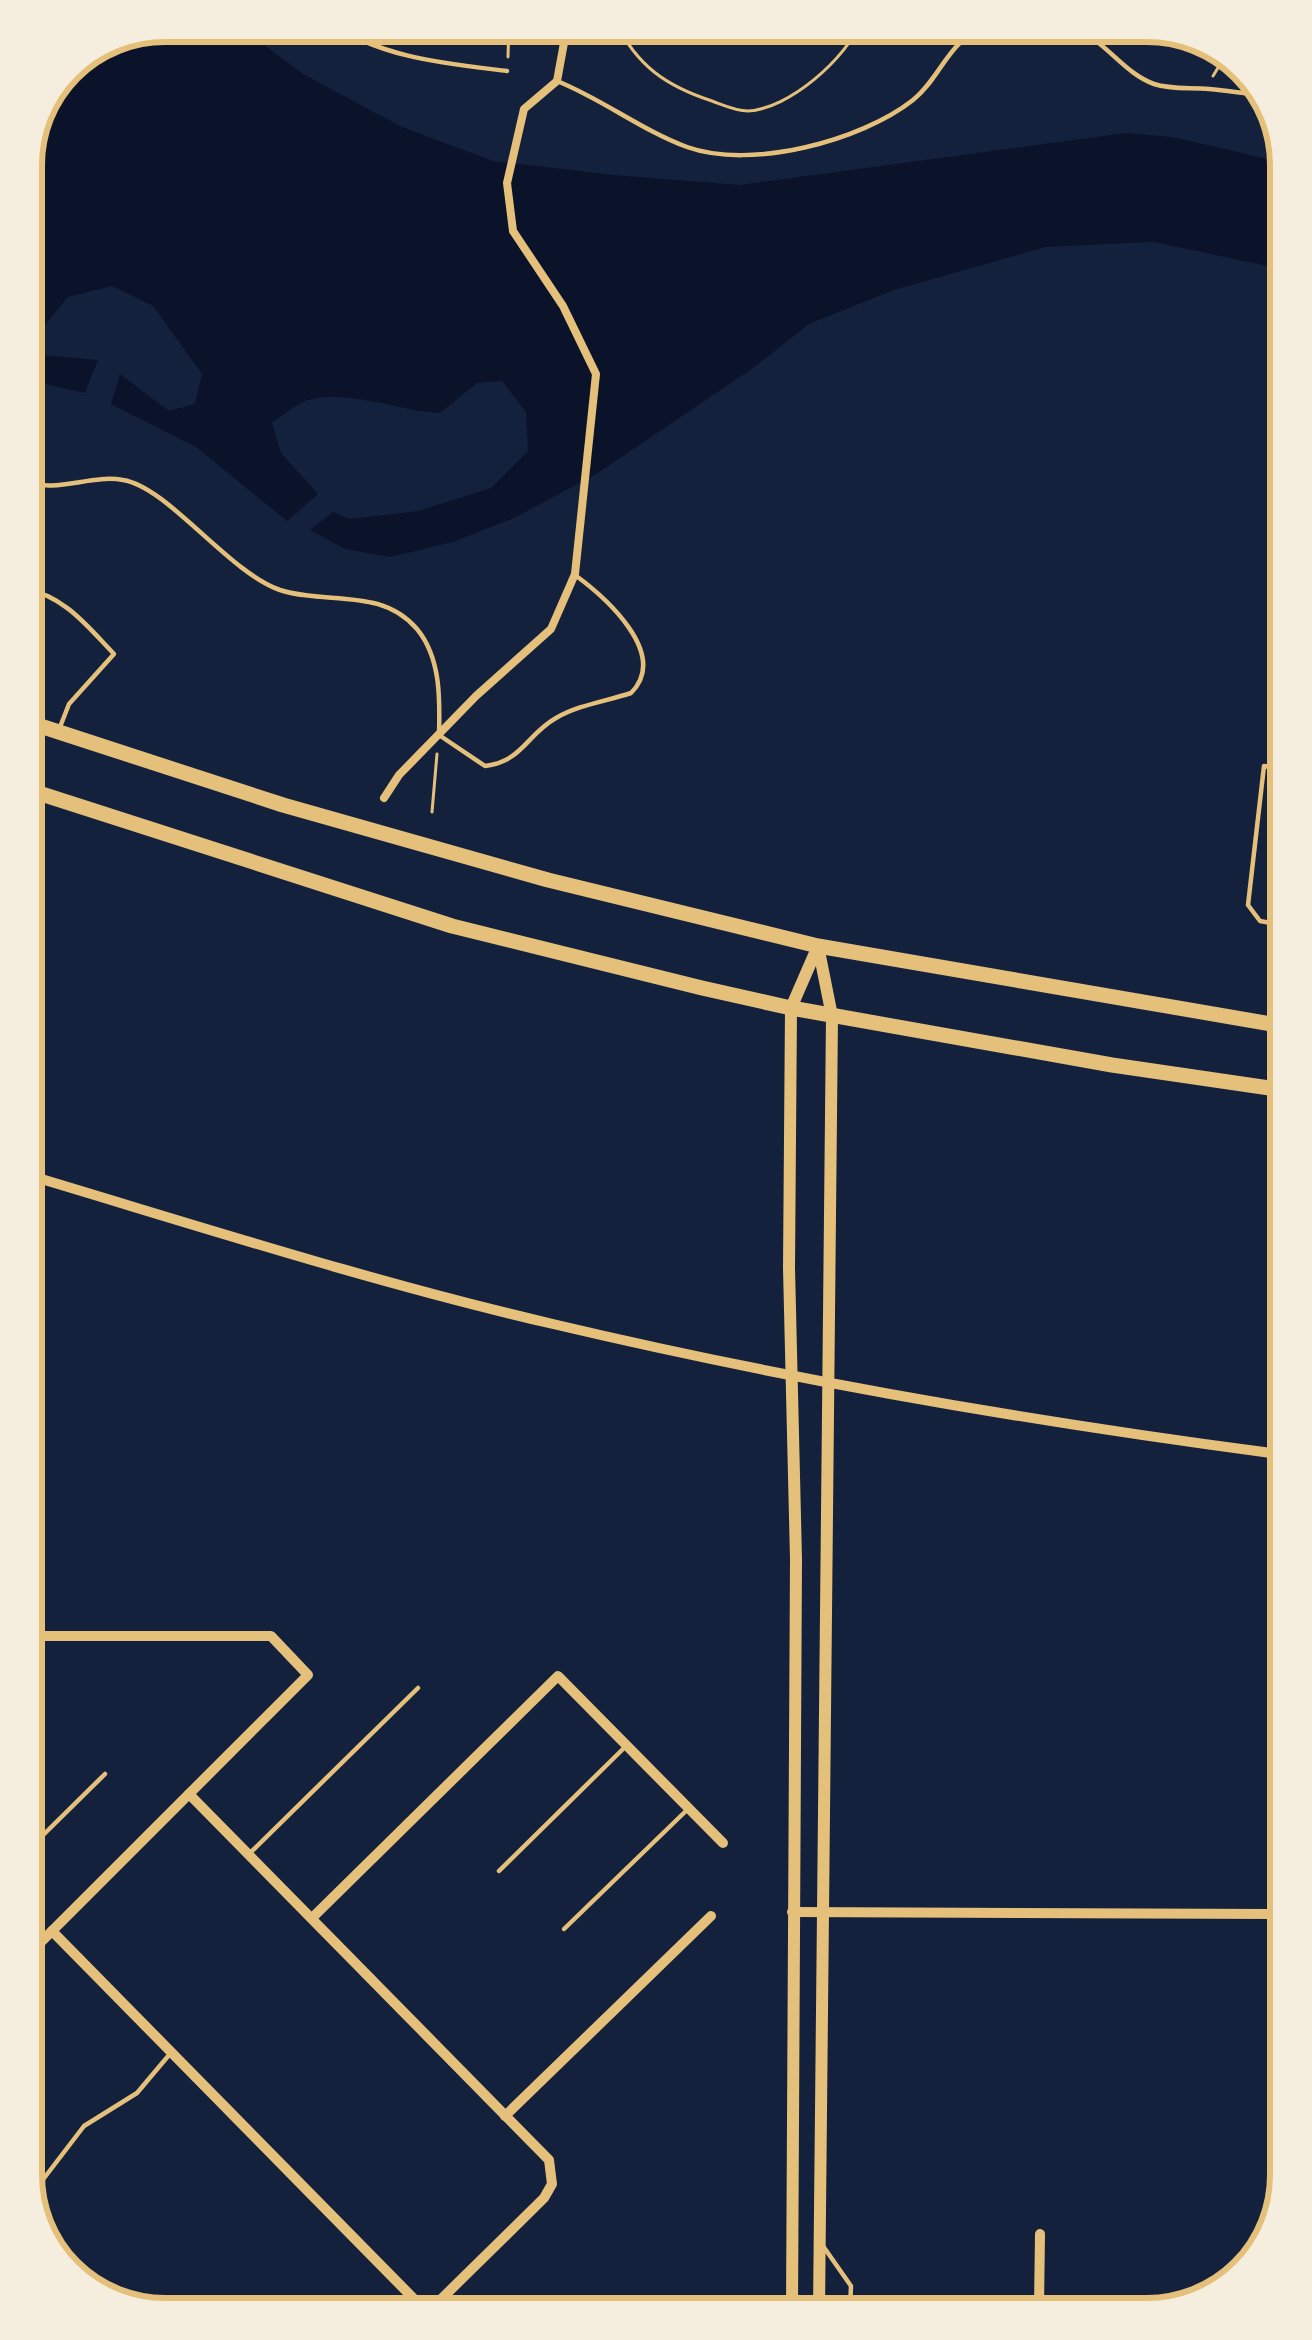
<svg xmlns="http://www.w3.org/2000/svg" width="1312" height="2340" font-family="Helvetica,sans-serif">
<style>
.water{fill:#0b132b}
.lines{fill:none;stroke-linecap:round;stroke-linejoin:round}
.path{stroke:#e5c07b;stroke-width:3}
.service{stroke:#e5c07b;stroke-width:4.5}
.pedestrian{stroke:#e5c07b;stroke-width:8}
.minor{stroke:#e5c07b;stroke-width:10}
.tertiary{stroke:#e5c07b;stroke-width:12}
.primary{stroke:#e5c07b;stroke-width:15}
.rim{fill:none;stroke:#e5c07b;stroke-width:6}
</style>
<rect width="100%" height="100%" fill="#14213d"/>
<path class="water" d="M165 21H232L303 74 402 127 493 161 614 175 740 185 1126 133 1172 137 1277 161 1278 268 1153 242 1045 247 894 290 809 324 753 368 598 473 516 517 453 542 390 557 345 549 310 530 333 512 350 519 418 511 491 488 528 451 526 412 502 381 477 383 440 413C400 412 343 387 305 401 294 406 282 416 272 423L281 453 318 494 287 521 196 447 111 404 120 374 169 411 195 404 202 374 153 306 112 286 68 297 29 344 44 355 98 360 85 393 23 379 21 156 64 63Z"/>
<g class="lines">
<g class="path">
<path d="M615 21C637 66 666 86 712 101 723 105 736 111 748 111 789 109 847 58 861 21"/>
<polyline points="508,57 509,21"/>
<polyline points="1213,76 1230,48"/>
<polyline points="432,812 437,754"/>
</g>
<g class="service">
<path d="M326 21C382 58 442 63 507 71"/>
<path d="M557 81C602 99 643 131 687 147 751 170 861 141 913 100 942 77 949 36 990 26 1022 19 1068 21 1096 41 1115 55 1131 76 1154 84 1172 90 1191 87 1209 89 1230 91 1251 94 1272 97"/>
<path d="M24 481C57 494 90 474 123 480 168 487 228 572 280 590 327 605 381 587 417 629 441 658 440 700 439 735L485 766C523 761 526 735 556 718 578 705 607 701 631 693 670 654 605 597 575 575"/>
<path d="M24 589C64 595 88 627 114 654L69 704 60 727"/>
<polyline points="1281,768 1264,766 1248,905 1260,921 1282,925"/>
<polyline points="1270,1018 1282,928"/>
<polyline points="33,1845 105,1774"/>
<polyline points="251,1852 418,1688"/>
<polyline points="499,1871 623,1749"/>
<polyline points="1287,1914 1290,2062"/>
<polyline points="564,1929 689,1808"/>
<polyline points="35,2190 84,2126 137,2093 169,2055"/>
<polyline points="823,2246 851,2286 850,2309"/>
<polyline points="171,2319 180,2310"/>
</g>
<polyline class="pedestrian" points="384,798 399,775 476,696 551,629 575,574 596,374 563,306 513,231 507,183 524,109 557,81 568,21"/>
<g class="minor">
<polyline points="26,844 40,794"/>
<path d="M28 1175C202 1227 376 1283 553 1324 794 1381 1040 1423 1286 1455"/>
<polyline points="31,1636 271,1636 308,1675 34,1949"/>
<polyline points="189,1794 549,2160 552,2184 544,2198 425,2315"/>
<polyline points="792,1912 1289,1914"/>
<polyline points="312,1918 558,1676 723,1843"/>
<polyline points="52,1931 415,2300 447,2315"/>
<polyline points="505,2116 711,1916"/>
<polyline points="1039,2307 1040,2234"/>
</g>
<g class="tertiary">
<polyline points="818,946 832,1016 819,2310"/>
<polyline points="792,2310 796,1559 789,1268 791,1008 818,946"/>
</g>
<g class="primary">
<polyline points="25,721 283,805 548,880 818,946 1283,1026"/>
<polyline points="26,789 452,926 702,988 791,1008 1112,1065 1283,1090"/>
</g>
</g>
<path d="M0 0H1312V2340H0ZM165 42H1147A123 123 0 0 1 1270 165V2175A123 123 0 0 1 1147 2298H165A123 123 0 0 1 42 2175V165A123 123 0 0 1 165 42Z" fill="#f5edde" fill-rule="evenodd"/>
<path class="rim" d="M165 42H1147A123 123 0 0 1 1270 165V2175A123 123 0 0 1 1147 2298H165A123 123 0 0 1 42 2175V165A123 123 0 0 1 165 42Z"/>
</svg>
